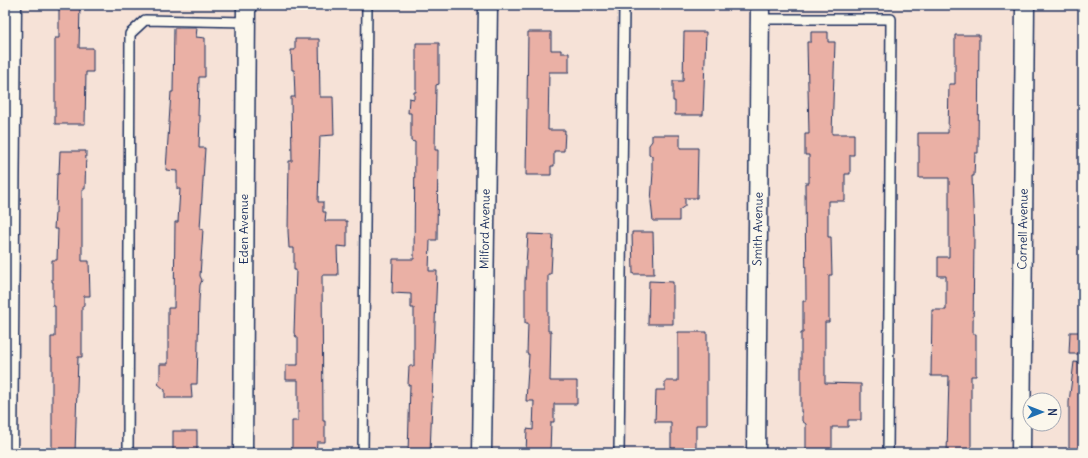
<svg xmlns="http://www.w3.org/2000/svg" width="1088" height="458" font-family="Delius,sans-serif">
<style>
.building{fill:#eab0a5;stroke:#1b2f5e}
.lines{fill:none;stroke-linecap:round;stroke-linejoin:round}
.lane-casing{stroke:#1b2f5e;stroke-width:12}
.street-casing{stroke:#1b2f5e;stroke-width:21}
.lane{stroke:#fbf7ec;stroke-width:9}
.street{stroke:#fbf7ec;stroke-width:18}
.labels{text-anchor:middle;stroke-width:4;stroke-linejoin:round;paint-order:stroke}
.street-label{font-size:12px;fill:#1b2f5e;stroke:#fbf7ec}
</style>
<rect width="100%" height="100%" fill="#f6e2d7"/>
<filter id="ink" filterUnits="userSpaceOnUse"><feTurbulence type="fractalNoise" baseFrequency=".025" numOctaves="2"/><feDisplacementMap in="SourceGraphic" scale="8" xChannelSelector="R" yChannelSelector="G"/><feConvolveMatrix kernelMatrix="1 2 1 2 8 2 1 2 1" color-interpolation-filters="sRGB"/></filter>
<g filter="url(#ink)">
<g class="building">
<polygon points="59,5 80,5 79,48 93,48 93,72 86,72 85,124 55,124 55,38 59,38"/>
<polygon points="174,28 197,28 196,37 205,38 205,77 199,77 198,116 200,116 199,148 205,148 200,229 203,229 200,276 202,280 200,285 199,301 197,384 191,384 192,398 165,398 165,390 157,383 160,379 160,364 168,364 168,308 174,308 175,222 178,222 180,189 177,189 177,171 166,170 171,92 173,92"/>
<polygon points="528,32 551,32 551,50 561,50 561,53 569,53 569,72 549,72 548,130 565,130 564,151 554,151 554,166 551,166 551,175 526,175"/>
<polygon points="684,32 706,32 703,115 675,115 675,101 673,101 673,81 683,81"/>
<polygon points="811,32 828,32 828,42 835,42 832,134 854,134 854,155 850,155 850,174 845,174 845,201 828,201 828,237 831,237 832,275 829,275 829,322 825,322 825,383 861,384 861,420 848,420 848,427 832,427 832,453 806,453 806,424 802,421 802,412 801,412 801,333 803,333 803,301 806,301 805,183 809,183 809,155 805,155 805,134 809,134 807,42 811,42"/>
<polygon points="955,35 979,35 978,153 975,153 974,176 972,176 974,237 973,334 976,334 976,376 971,376 971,453 947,453 949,376 931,376 932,310 946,310 946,276 938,276 938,257 949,257 949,178 919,178 919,146 918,146 918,133 948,133 949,84 955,84"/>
<polygon points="295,39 319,39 320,97 333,97 334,135 320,136 318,202 323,202 323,212 326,212 325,221 347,221 347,247 337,246 338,275 322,275 323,421 325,421 325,442 317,442 316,453 292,453 292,421 298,421 298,380 286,380 286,365 298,365 298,337 296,337 294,333 296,270 294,270 294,248 289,248 288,231 289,161 292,161 291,97 295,97 294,70 292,70 291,50 295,50"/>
<polygon points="416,43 439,43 439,84 436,85 435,150 438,150 437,240 430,240 429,271 437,271 430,453 408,453 410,385 408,385 409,366 414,366 414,308 411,308 411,294 392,293 393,259 414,259 415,142 411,141 411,113 408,113 409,98 414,99 414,92 416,92"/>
<polygon points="652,135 680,135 680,148 698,148 697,198 685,198 685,206 679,210 679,221 653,221 651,202 653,172 652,172 652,156 649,154 649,145 652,141"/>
<polygon points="60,151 86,151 85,189 82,189 82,261 89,261 90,296 84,296 84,306 82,306 82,357 78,357 75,453 52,453 52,357 51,357 51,337 55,337 55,306 53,306 53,282 52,282 52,260 57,260 58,229 54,229 55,213 56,213 57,174 59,174"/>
<polygon points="632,232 653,232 654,274 633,274"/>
<polygon points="528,234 553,235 551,274 548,274 548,331 551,331 550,381 577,381 577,404 554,404 554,422 551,422 550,453 526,453 527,429 533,430 534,401 526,401 529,354 527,354 528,323 525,323 525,281"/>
<polygon points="649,281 673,282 673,324 648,324"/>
<polygon points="678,332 707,332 707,425 696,425 696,453 671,453 671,422 655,422 656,390 665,390 665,381 678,381"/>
<polygon points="1070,332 1083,332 1083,354 1069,354"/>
<polygon points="1074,362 1083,363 1083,453 1069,453 1069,402"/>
<rect x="173" y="431" width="24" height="22"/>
</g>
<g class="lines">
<g class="lane-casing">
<g id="lane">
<polyline points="760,19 891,19 888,453"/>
<polyline points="128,453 130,34 145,20 246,22"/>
<polyline points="363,453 367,5"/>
<polyline points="619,453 624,5"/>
</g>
</g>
<g class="street-casing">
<g id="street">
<polyline points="8,453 12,5"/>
<polyline points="243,453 246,5"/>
<polyline points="482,453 488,5"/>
<polyline points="756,453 760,5"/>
<polyline points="1021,453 1025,5"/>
</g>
</g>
<use href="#lane" class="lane"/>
<use href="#street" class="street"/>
</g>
</g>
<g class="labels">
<g class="street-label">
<text transform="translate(244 229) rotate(-90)" y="4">Eden Avenue</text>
<text transform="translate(485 229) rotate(-89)" y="4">Milford Avenue</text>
<text transform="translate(758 229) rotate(-89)" y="4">Smith Avenue</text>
<text transform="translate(1023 229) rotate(-89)" y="4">Cornell Avenue</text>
</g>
</g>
<rect width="1088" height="458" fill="none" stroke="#fbf7ec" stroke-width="20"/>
<rect x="10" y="10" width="1068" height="438" fill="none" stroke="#1b2f5e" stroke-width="1.5" filter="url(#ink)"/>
<g transform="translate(1042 412) rotate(90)"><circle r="19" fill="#fbf7ec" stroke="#a1a7b3"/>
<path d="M0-3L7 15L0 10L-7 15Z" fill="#1f6fb2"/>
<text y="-6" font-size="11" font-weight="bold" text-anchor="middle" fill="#1b2f5e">N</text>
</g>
</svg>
